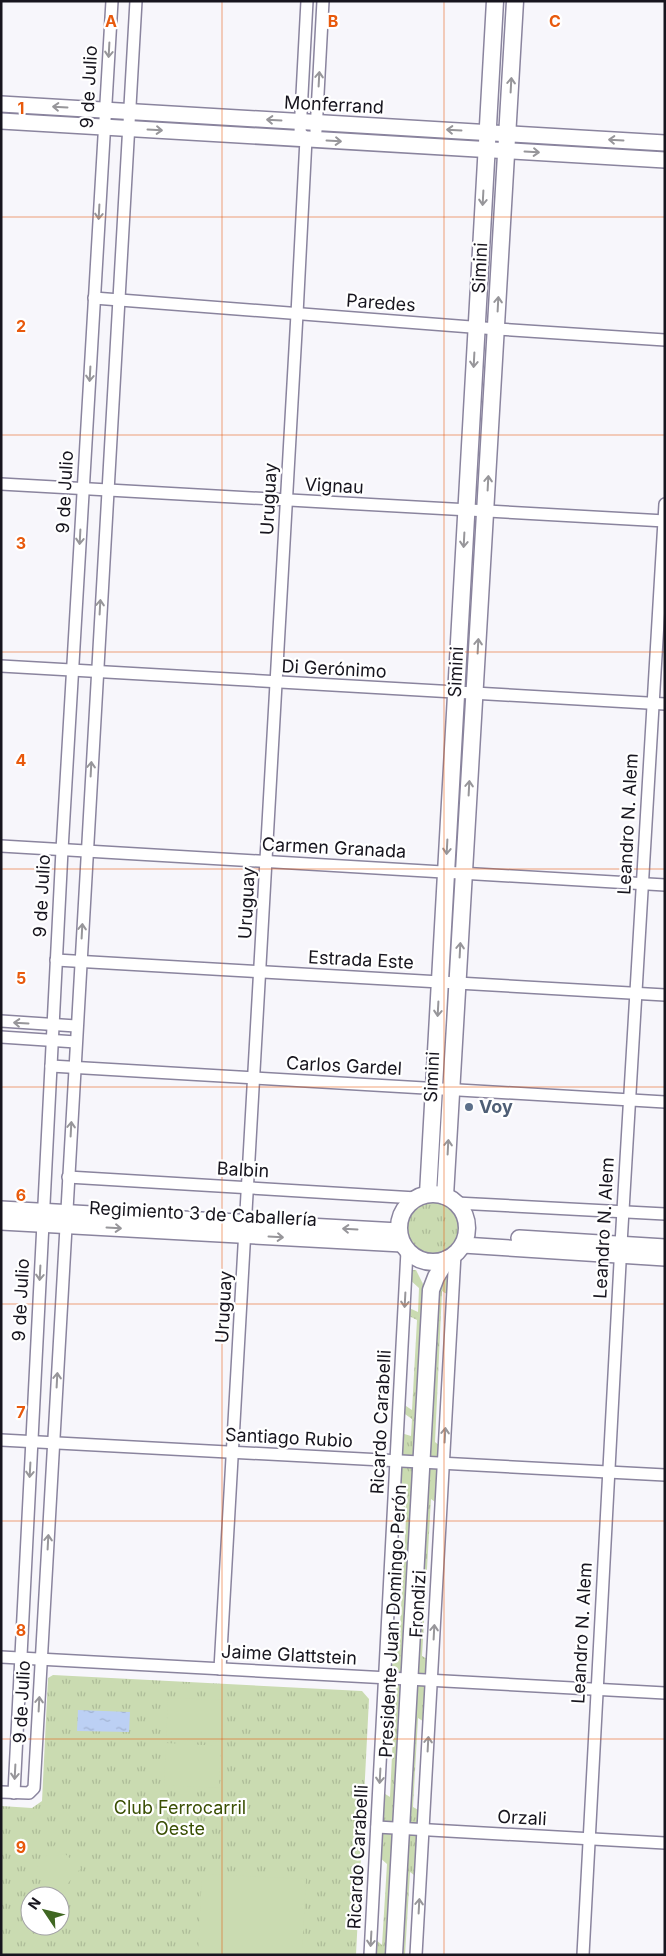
<svg xmlns="http://www.w3.org/2000/svg" width="666" height="1956" font-family="Inter,sans-serif">
<style>
.grass{fill:url(#grass-tufts);fill-rule:evenodd}
.pitch{fill:#cadbb1}
.water{fill:url(#water-ripples)}
.lines{fill:none;stroke-linecap:round;stroke-linejoin:round}
.minor-casing{stroke:#8a849e;stroke-width:14}
.tertiary-casing{stroke:#8a849e;stroke-width:18}
.secondary-casing{stroke:#8a849e;stroke-width:19}
.minor{stroke:#fff;stroke-width:11}
.tertiary{stroke:#fff;stroke-width:15}
.secondary{stroke:#fff;stroke-width:16}
.oneway{stroke:#97969a}
.grid{fill:none;stroke:#e8590c;stroke-width:1;stroke-opacity:0.55}
.service-dot{fill:#5c6f8a;stroke:#fff;stroke-width:2}
.labels{text-anchor:middle;stroke-width:4.5;stroke-linejoin:round;paint-order:stroke}
.street-label{font-size:18px;fill:#17151e;stroke:#fff}
.service-label{font-size:18px;font-weight:bold;fill:#4e5e75;stroke:#fff;text-anchor:start}
.park-label{font-size:18px;fill:#3a4f04;stroke:#fff}
.grid-label{font-size:16px;text-anchor:middle;font-weight:bold;fill:#e8590c;stroke:#fff;stroke-width:4.5;stroke-linejoin:round;paint-order:stroke}
</style>
<defs>
<pattern id="grass-tufts" width="24" height="20" patternUnits="userSpaceOnUse" patternTransform="scale(1.25)"><rect width="24" height="20" fill="#cadbb1"/><path d="M3 7l-1-3M5 7V3M7 7l1-3M15 17l-1-3M17 17v-4M19 17l1-3" fill="none" stroke="#adbb98"/></pattern>
<pattern id="water-ripples" width="26" height="14" patternUnits="userSpaceOnUse" patternTransform="scale(1.25)"><rect width="26" height="14" fill="#bcd0f4"/><path d="M2 4q2-2 4 0t4 0M15 11q2-2 4 0t4 0" fill="none" stroke="#a1b2d1"/></pattern>
</defs>
<rect width="100%" height="100%" fill="#f7f6fb"/>
<g class="grass">
<circle cx="433" cy="1228" r="29"/>
<polygon points="413,1270 416,1270 426,1290 389,1955 373,1955 374,1938 382,1945 387,1864 379,1857 382,1792 390,1797 393,1735 386,1729 386,1723 394,1728 394,1708 387,1702 390,1642 398,1647 399,1635 391,1629 392,1621 400,1626 406,1519 397,1514 398,1502 406,1507 407,1492 399,1486 401,1433 411,1436 412,1419 402,1412 403,1404 412,1410 417,1320 407,1315 407,1307 418,1312 419,1288 409,1279 409,1272"/>
<polygon points="446,1273 449,1274 450,1296 442,1291 435,1442 441,1447 438,1504 431,1499 422,1656 429,1660 426,1723 418,1718 413,1807 422,1812 418,1878 410,1872 405,1955 398,1955 435,1291"/>
<path d="M53 1675 362 1691 369 1699 356 1955H1V1806L32 1808 42 1801 48 1678ZM30 1896H60V1926H30Z"/>
</g>
<g class="pitch">
<polygon points="168,1698 223,1700 221,1742 166,1740"/>
<polygon points="166,1743 221,1746 219,1788 164,1785"/>
<polygon points="55,1845 81,1868 63,1889 37,1867"/>
<polygon points="202,1874 306,1879 302,1955 198,1955"/>
</g>
<polygon class="water" points="78,1710 130,1712 129,1732 77,1731"/>
<g class="lines">
<g class="minor-casing">
<g id="minor">
<polyline points="316,131 323,1"/>
<polyline points="94,298 497,329 665,340"/>
<polyline points="1,484 665,521"/>
<polyline points="1,666 665,704"/>
<polyline points="1,846 665,885"/>
<polyline points="56,960 665,995"/>
<polyline points="1,1021 76,1026"/>
<polyline points="1,1037 76,1042"/>
<polyline points="51,1066 665,1102"/>
<polyline points="68,1177 416,1198"/>
<polyline points="456,1203 665,1214"/>
<polyline points="1,1440 665,1475"/>
<polyline points="1,1657 665,1693"/>
<polyline points="220,1669 297,314 306,139 300,132 307,1"/>
<polyline points="1,1792 29,1793 34,1788 136,1"/>
<polyline points="14,1793 62,850 112,1"/>
<polyline points="377,1827 665,1843"/>
<polyline points="370,1955 407,1251"/>
<polyline points="416,1955 455,1254"/>
<polyline points="583,1955 621,1244 665,504"/>
</g>
</g>
<g class="tertiary-casing">
<g id="tertiary">
<polyline points="1,104 665,143"/>
<polyline points="1,121 665,160"/>
<polyline points="1,1209 399,1231"/>
<polyline points="1,1222 402,1244"/>
<polyline points="519,1238 665,1247"/>
<polyline points="463,1245 665,1258"/>
</g>
</g>
<g class="secondary-casing">
<g id="secondary">
<circle cx="433" cy="1228" r="34"/>
<polyline points="428,1194 495,1"/>
<polyline points="445,1196 515,1"/>
<polyline points="394,1955 431,1290 436,1277 447,1259"/>
</g>
</g>
<use href="#minor" class="minor"/>
<use href="#tertiary" class="tertiary"/>
<use href="#secondary" class="secondary"/>
</g>
<defs><path id="oneway-shaft" d="M-6 0H5M1.5-3L5.5 0L1.5 3" fill="none" stroke-width="1.6" stroke-linecap="round" stroke-linejoin="round" transform="scale(1.25)"/></defs>
<g class="oneway">
<use href="#oneway-shaft" transform="translate(109 50) rotate(93)"/>
<use href="#oneway-shaft" transform="translate(319 79) rotate(-87)"/>
<use href="#oneway-shaft" transform="translate(511 85) rotate(-87)"/>
<use href="#oneway-shaft" transform="translate(60 107) rotate(-177)"/>
<use href="#oneway-shaft" transform="translate(274 120) rotate(-177)"/>
<use href="#oneway-shaft" transform="translate(155 130) rotate(3)"/>
<use href="#oneway-shaft" transform="translate(454 130) rotate(-177)"/>
<use href="#oneway-shaft" transform="translate(616 140) rotate(-177)"/>
<use href="#oneway-shaft" transform="translate(334 141) rotate(3)"/>
<use href="#oneway-shaft" transform="translate(532 152) rotate(3)"/>
<use href="#oneway-shaft" transform="translate(483 198) rotate(93)"/>
<use href="#oneway-shaft" transform="translate(99 212) rotate(93)"/>
<use href="#oneway-shaft" transform="translate(498 304) rotate(-87)"/>
<use href="#oneway-shaft" transform="translate(474 360) rotate(93)"/>
<use href="#oneway-shaft" transform="translate(90 374) rotate(93)"/>
<use href="#oneway-shaft" transform="translate(488 483) rotate(-87)"/>
<use href="#oneway-shaft" transform="translate(80 537) rotate(93)"/>
<use href="#oneway-shaft" transform="translate(464 540) rotate(93)"/>
<use href="#oneway-shaft" transform="translate(100 607) rotate(-87)"/>
<use href="#oneway-shaft" transform="translate(478 646) rotate(-87)"/>
<use href="#oneway-shaft" transform="translate(91 769) rotate(-87)"/>
<use href="#oneway-shaft" transform="translate(469 788) rotate(-87)"/>
<use href="#oneway-shaft" transform="translate(447 847) rotate(93)"/>
<use href="#oneway-shaft" transform="translate(82 931) rotate(-87)"/>
<use href="#oneway-shaft" transform="translate(460 950) rotate(-87)"/>
<use href="#oneway-shaft" transform="translate(438 1009) rotate(93)"/>
<use href="#oneway-shaft" transform="translate(21 1023) rotate(-177)"/>
<use href="#oneway-shaft" transform="translate(71 1129) rotate(-87)"/>
<use href="#oneway-shaft" transform="translate(448 1147) rotate(-87)"/>
<use href="#oneway-shaft" transform="translate(114 1228) rotate(3)"/>
<use href="#oneway-shaft" transform="translate(350 1229) rotate(-177)"/>
<use href="#oneway-shaft" transform="translate(276 1237) rotate(3)"/>
<use href="#oneway-shaft" transform="translate(40 1273) rotate(93)"/>
<use href="#oneway-shaft" transform="translate(405 1300) rotate(93)"/>
<use href="#oneway-shaft" transform="translate(57 1380) rotate(-87)"/>
<use href="#oneway-shaft" transform="translate(445 1435) rotate(-87)"/>
<use href="#oneway-shaft" transform="translate(30 1470) rotate(93)"/>
<use href="#oneway-shaft" transform="translate(48 1542) rotate(-87)"/>
<use href="#oneway-shaft" transform="translate(434 1632) rotate(-87)"/>
<use href="#oneway-shaft" transform="translate(39 1704) rotate(-87)"/>
<use href="#oneway-shaft" transform="translate(428 1744) rotate(-87)"/>
<use href="#oneway-shaft" transform="translate(15 1772) rotate(93)"/>
<use href="#oneway-shaft" transform="translate(380 1776) rotate(93)"/>
<use href="#oneway-shaft" transform="translate(419 1906) rotate(-87)"/>
<use href="#oneway-shaft" transform="translate(371 1939) rotate(93)"/>
</g>
<path class="grid" d="M222 1V1955M444 1V1955M1 217H665M1 435H665M1 652H665M1 869H665M1 1087H665M1 1304H665M1 1521H665M1 1739H665"/>
<circle class="service-dot" cx="469" cy="1107" r="5"/>
<g class="labels">
<g class="street-label">
<text transform="translate(89 87) rotate(-87)" y="6">9 de Julio</text>
<text transform="translate(334 105) rotate(3)" y="6">Monferrand</text>
<text transform="translate(480 268) rotate(-87)" y="6">Simini</text>
<text transform="translate(381 303) rotate(4)" y="6">Paredes</text>
<text transform="translate(334 486) rotate(3)" y="6">Vignau</text>
<text transform="translate(65 492) rotate(-87)" y="6">9 de Julio</text>
<text transform="translate(269 499) rotate(-87)" y="6">Uruguay</text>
<text transform="translate(334 669) rotate(3)" y="6">Di Gerónimo</text>
<text transform="translate(456 672) rotate(-87)" y="6">Simini</text>
<text transform="translate(628 824) rotate(-87)" y="6">Leandro N. Alem</text>
<text transform="translate(334 848) rotate(3)" y="6">Carmen Granada</text>
<text transform="translate(42 896) rotate(-87)" y="6">9 de Julio</text>
<text transform="translate(247 903) rotate(-87)" y="6">Uruguay</text>
<text transform="translate(361 960) rotate(3)" y="6">Estrada Este</text>
<text transform="translate(344 1066) rotate(3)" y="6">Carlos Gardel</text>
<text transform="translate(432 1077) rotate(-87)" y="6">Simini</text>
<text transform="translate(243 1170) rotate(3)" y="6">Balbin</text>
<text transform="translate(203 1214) rotate(3)" y="6">Regimiento 3 de Caballería</text>
<text transform="translate(604 1228) rotate(-87)" y="6">Leandro N. Alem</text>
<text transform="translate(21 1300) rotate(-87)" y="6">9 de Julio</text>
<text transform="translate(224 1307) rotate(-87)" y="6">Uruguay</text>
<text transform="translate(381 1422) rotate(-87)" y="6">Ricardo Carabelli</text>
<text transform="translate(289 1438) rotate(3)" y="6">Santiago Rubio</text>
<text transform="translate(418 1604) rotate(-87)" y="6">Frondizi</text>
<text transform="translate(393 1621) rotate(-87)" y="6">Presidente Juan Domingo Perón</text>
<text transform="translate(582 1633) rotate(-87)" y="6">Leandro N. Alem</text>
<text transform="translate(289 1655) rotate(3)" y="6">Jaime Glattstein</text>
<text transform="translate(22 1702) rotate(-87)" y="6">9 de Julio</text>
<text transform="translate(522 1818) rotate(3)" y="6">Orzali</text>
<text transform="translate(358 1857) rotate(-87)" y="6">Ricardo Carabelli</text>
</g>
<g class="service-label">
<text x="479" y="1113">Voy</text>
</g>
<g class="park-label">
<text x="180" y="1814">Club Ferrocarril<tspan x="180" dy="21">Oeste</tspan></text>
</g>
</g>
<g class="grid-label">
<text x="111" y="27">A</text>
<text x="333" y="27">B</text>
<text x="555" y="27">C</text>
<text x="21" y="114">1</text>
<text x="21" y="332">2</text>
<text x="21" y="549">3</text>
<text x="21" y="766">4</text>
<text x="21" y="984">5</text>
<text x="21" y="1201">6</text>
<text x="21" y="1418">7</text>
<text x="21" y="1636">8</text>
<text x="21" y="1853">9</text>
</g>
<rect width="666" height="1956" fill="none" stroke="#17151e" stroke-width="5"/>
<g transform="translate(45 1911) rotate(305)"><circle r="24" fill="#ffffff" stroke="#a2a1a5"/>
<path d="M0-4L9 19L0 12L-9 19Z" fill="#406722"/>
<text y="-8" font-size="14" font-weight="bold" text-anchor="middle" fill="#17151e">N</text>
</g>
</svg>
